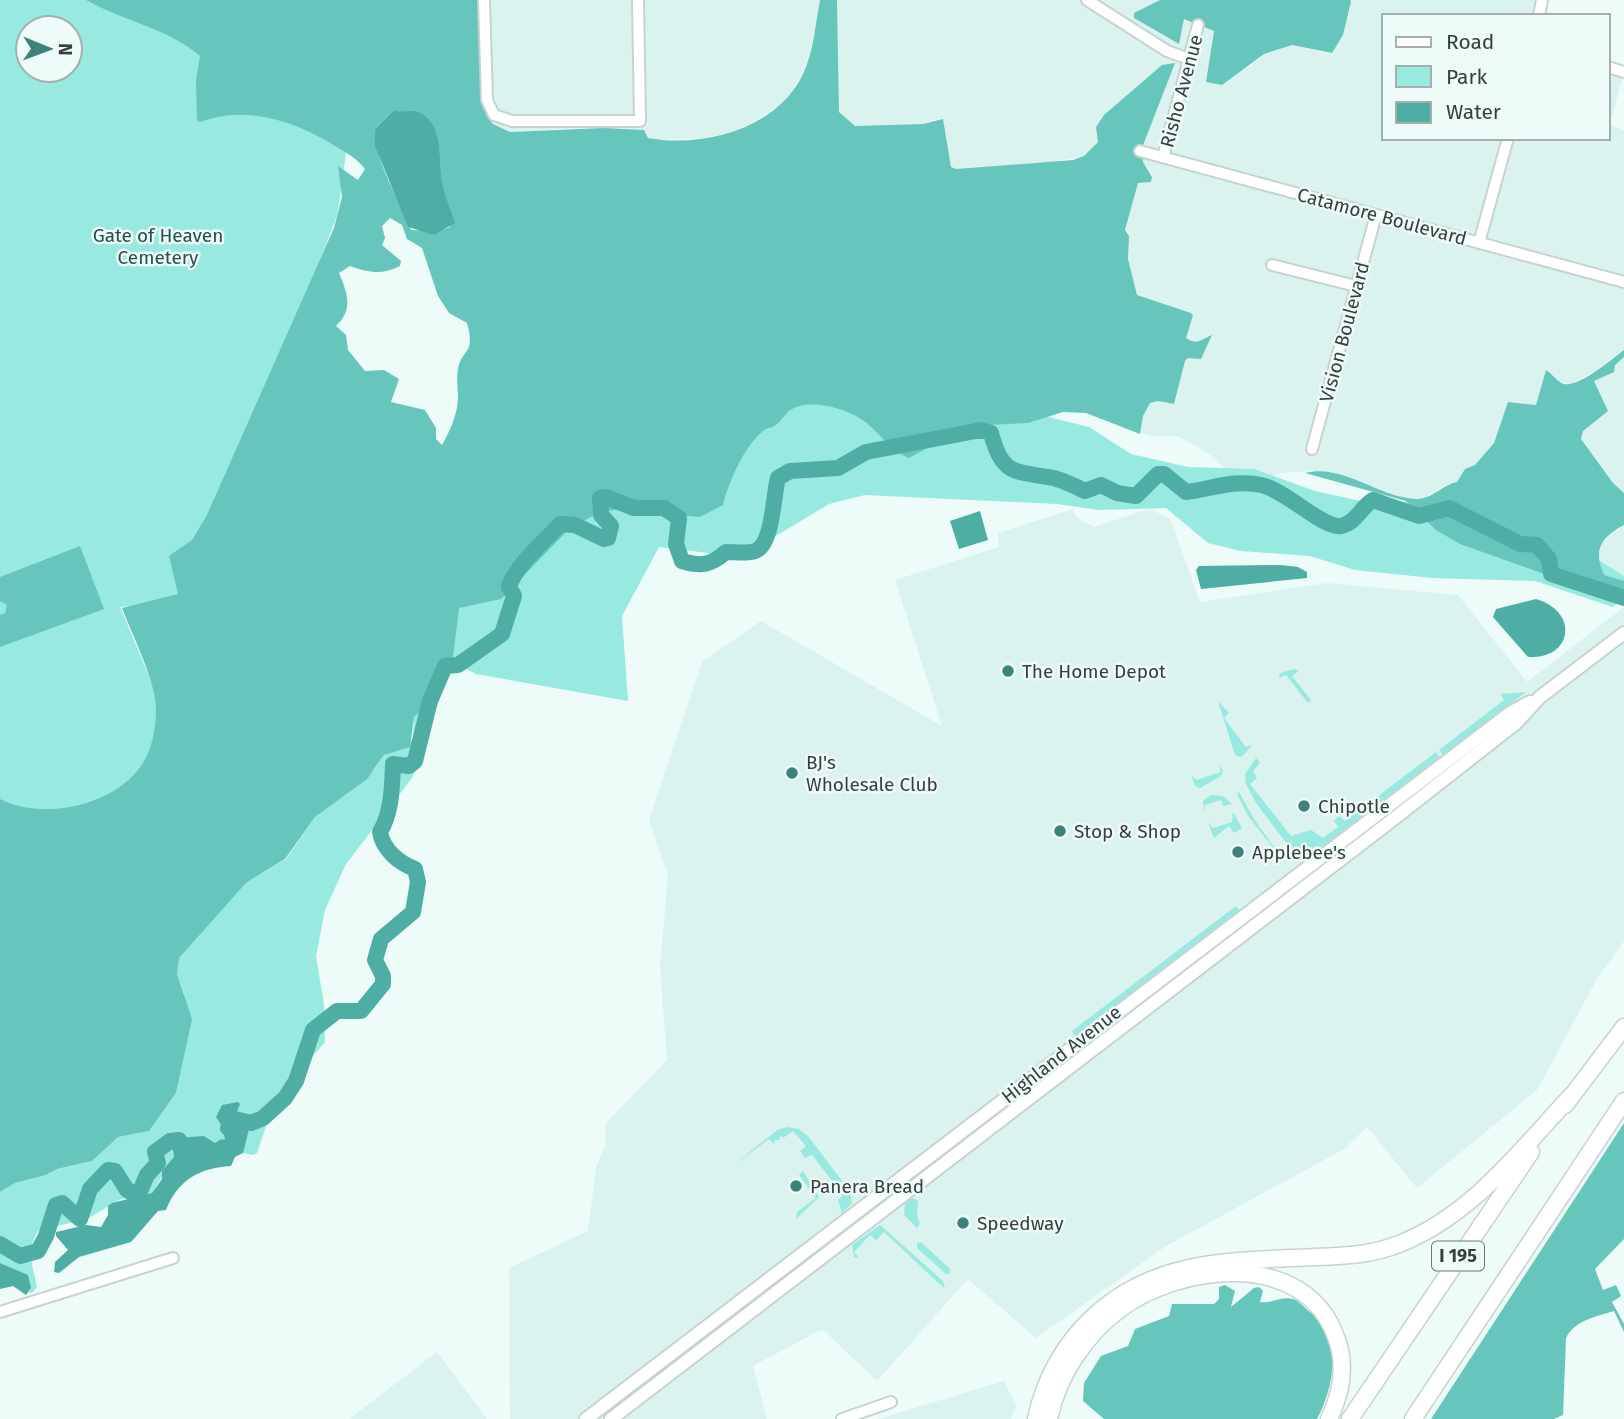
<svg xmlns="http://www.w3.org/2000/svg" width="1624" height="1419" font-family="'Fira Sans',sans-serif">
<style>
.built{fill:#dbf3ef}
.green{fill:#98e9e0;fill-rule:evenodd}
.forest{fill:#67c6bc;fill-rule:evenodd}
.water{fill:#4eaea4}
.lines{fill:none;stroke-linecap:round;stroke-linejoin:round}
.river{stroke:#4eaea4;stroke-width:16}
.minor-casing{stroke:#c6d3d1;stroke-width:14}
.major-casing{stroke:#c6d3d1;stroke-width:16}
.highway-casing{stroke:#c6d3d1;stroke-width:19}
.minor{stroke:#fff;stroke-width:10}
.major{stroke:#fff;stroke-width:12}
.highway{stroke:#fff;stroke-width:16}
.poi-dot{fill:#3d837c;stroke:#edfbf9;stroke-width:2.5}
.labels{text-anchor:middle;stroke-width:5;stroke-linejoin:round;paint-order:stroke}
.shield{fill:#edfbf9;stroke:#6f7775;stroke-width:2}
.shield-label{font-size:18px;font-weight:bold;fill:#393e3d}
.street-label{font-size:19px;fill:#393e3d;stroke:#edfbf9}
.park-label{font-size:19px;fill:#25504b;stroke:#edfbf9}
.poi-label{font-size:19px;fill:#393e3d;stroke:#edfbf9;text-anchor:start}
</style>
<rect width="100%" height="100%" fill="#edfbf9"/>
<g class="built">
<polygon points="480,0 820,0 809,61 792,92 778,107 738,132 704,138 658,140 648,138 644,130 577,128 510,132 493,124 486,115"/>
<polygon points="837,0 1160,0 1134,18 1178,44 1183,18 1214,31 1206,82 1251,66 1264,54 1292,45 1326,53 1349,17 1350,0 1542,0 1539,16 1384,16 1384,138 1608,138 1608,66 1624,71 1610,125 1624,130 1624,350 1596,371 1570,384 1560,382 1550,372 1536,405 1518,403 1505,411 1494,443 1475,465 1465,469 1457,482 1445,485 1421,499 1402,498 1343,476 1314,471 1280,473 1266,481 1236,478 1209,454 1178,436 1149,436 1140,432 1143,416 1150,403 1158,401 1174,404 1185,361 1203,352 1211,334 1197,343 1193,342 1186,338 1192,313 1137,295 1128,259 1129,236 1126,225 1138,183 1151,182 1152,174 1143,162 1142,148 1174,64 1162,65 1132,95 1099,133 1098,142 1085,156 1052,162 956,169 951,167 935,119 923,124 855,126 839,112"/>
<polygon points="1624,357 1624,493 1613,483 1581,439 1583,430 1607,411 1594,381 1614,372 1615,365"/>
<polygon points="1073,509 1076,517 1094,527 1149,509 1170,518 1200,602 1327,583 1458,595 1527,682 1624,607 1624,941 1597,979 1537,1090 1417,1188 1367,1127 1344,1149 1166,1246 1036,1338 968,1279 877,1381 822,1329 753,1366 767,1419 510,1419 509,1268 588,1231 596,1167 605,1147 606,1123 667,1060 660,966 668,876 649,820 702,662 761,621 942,726 895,580 999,547 998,533"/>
<polygon points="1624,525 1624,581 1604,575 1597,559 1601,543"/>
<polygon points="437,1352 487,1419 349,1419"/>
<polygon points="1004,1381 1016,1405 1011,1419 878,1419"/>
</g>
<g class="green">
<path d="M0 0H95L200 48 347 147 337 216 259 419 218 501 177 596 166 602 120 607 157 695 161 727 132 797 71 815 0 807ZM28 28H70V70H28Z"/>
<polygon points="766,391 1021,410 1089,427 1131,454 1188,467 1254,469 1315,491 1365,502 1393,505 1427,497 1592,556 1624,576 1624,596 1613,607 1535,581 1432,578 1355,570 1310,556 1241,551 1208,543 1166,508 1099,510 1057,504 865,495 829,504 774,537 716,554 659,547 622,616 628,701 476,674 407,639"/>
<polygon points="1294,669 1299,671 1292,676 1311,700 1308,703 1286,675 1279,678 1280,673"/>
<polygon points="1526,692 1443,755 1439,750 1504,700 1500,694"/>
<polygon points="1218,701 1229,713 1224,718 1246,747 1253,745 1241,757 1235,755"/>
<path d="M423 709 422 750 412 778 346 864 325 910 316 956 324 1005 325 1042 274 1102 257 1153 252 1155 240 1152C248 1126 249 1121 226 1104L216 1117 223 1128 226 1141 221 1139 215 1143 204 1136 175 1140 165 1149 173 1150 174 1157 152 1193 121 1199 87 1219 39 1230C25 1249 33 1267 37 1287L32 1293 29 1292 31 1288 22 1273 0 1263V1192L15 1183 46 1175 57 1169 92 1161 117 1137 149 1131 176 1093 183 1055 184 994 177 974 178 958 246 883 286 859 315 817 374 770 384 755 413 739 414 717Z"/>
<polygon points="1436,752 1440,758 1377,805 1373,800"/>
<polygon points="1256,758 1260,763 1253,771 1257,778 1250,784 1291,836 1311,830 1323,838 1338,827 1334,821 1339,816 1345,821 1370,802 1374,807 1311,855 1300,855 1290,848 1256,803 1246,784 1245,774"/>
<polygon points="1219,765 1223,771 1221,776 1200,788 1195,786 1191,774 1196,780 1221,772"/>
<polygon points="1239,792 1254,819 1289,868 1248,816 1237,794"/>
<polygon points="1211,795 1223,796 1232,804 1223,806 1221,800 1205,805 1205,813 1203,801"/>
<polygon points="1233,812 1242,828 1234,833 1229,826 1214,838 1208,822 1213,828 1232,822"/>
<polygon points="1236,906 1239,910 1075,1036 1072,1031"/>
<polygon points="788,1127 799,1129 808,1136 849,1190 852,1203 842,1213 838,1200 843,1195 812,1155 805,1158 800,1151 806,1146 793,1131 783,1138 780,1136 780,1140 775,1140 774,1144 769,1139 735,1164 777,1130"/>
<polygon points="803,1171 819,1197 796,1219 797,1212 816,1198 799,1175"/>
<polygon points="912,1198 918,1200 917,1215 920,1224 917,1228 904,1215 905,1204"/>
<polygon points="880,1225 943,1281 945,1289 884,1232 876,1240 870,1235 854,1252 859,1258 854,1257 852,1245"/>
<polygon points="921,1242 950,1269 949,1274 946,1274 917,1248 917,1243"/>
</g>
<g class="forest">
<path d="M86 0H480L486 115 493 124 510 132 603 128 644 130 648 138C704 148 777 129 803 74 814 51 815 25 820 0H837L839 112 855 126 923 124 943 119 951 167 956 169 1073 160 1084 156 1098 142 1096 127 1104 115 1162 65 1175 63 1142 148 1143 162 1152 177 1151 182 1138 183 1125 230 1129 236 1128 259 1137 295 1191 313 1193 315 1186 338C1198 346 1201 339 1212 335L1201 359 1188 358 1185 361 1174 404 1158 401 1150 403 1143 416 1140 434 1086 413 1063 412 1028 423 966 426 909 458C889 450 880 433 864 421 848 409 811 398 792 409 786 412 782 420 777 424 773 428 768 427 763 431 745 445 728 483 723 505L700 517 676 515 640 505 598 513 569 529 501 599 459 608 452 665 431 688 423 709 414 717 410 747 384 755 367 779 315 817 285 859 246 883 179 958 177 974 192 1019 176 1093 149 1131 118 1137 92 1161 57 1169 46 1175 15 1183 0 1192V799C43 821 113 806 141 766 152 751 156 728 156 709 156 681 132 635 122 608L178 594 169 556 192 540 207 515 334 228 342 197 338 166 358 180 365 169C358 160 349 154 340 149 298 122 249 104 200 122L197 120 196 80 200 56C168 28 123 21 86 0ZM394 110 400 113 419 112C443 128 439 159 442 183 444 198 448 213 450 227L440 231 411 230C400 202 373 157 375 129ZM390 218 402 225 407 239 422 248 438 296 449 313 467 323C476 355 462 348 458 369 456 379 458 388 458 397 458 413 450 431 442 445L436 439V428L425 410 391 402 399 379 384 370 365 371 348 350 346 335 336 326C354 309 347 292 339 273L350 266C369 273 383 275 400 266L401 261 382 245 385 238 382 226Z"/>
<polygon points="1160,0 1350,0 1351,2 1343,35 1332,53 1292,45 1264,54 1222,85 1206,82 1214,31 1184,19 1179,44 1134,18 1134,13"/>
<path d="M1624 350V357L1615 365 1614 372 1594 381 1608 411 1583 431 1581 439 1613 483 1624 493V525C1600 538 1593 550 1604 575L1624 581V592L1575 585 1460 544 1436 530 1406 501 1305 473C1343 463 1379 498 1417 499 1432 499 1442 485 1457 482L1465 469 1475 465 1494 443 1508 402 1536 405 1546 370C1553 374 1557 382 1564 384 1580 387 1612 359 1624 350Z"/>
<polygon points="80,546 104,609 0,647 0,615 5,613 7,605 0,601 0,577"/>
<path d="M1624 1123V1239L1595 1269 1603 1290 1616 1285 1621 1296 1612 1302 1624 1324V1332L1614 1311C1595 1317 1575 1320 1566 1338L1563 1415 1554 1419H1431Z"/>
<path d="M1225 1285 1235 1291 1231 1307 1254 1288 1259 1287 1263 1291 1260 1302C1272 1304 1281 1296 1293 1299 1300 1301 1304 1308 1310 1312 1344 1337 1334 1387 1317 1419H1104L1083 1401 1084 1383 1101 1356 1128 1346 1135 1329 1169 1316 1172 1304H1214L1219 1299V1287Z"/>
</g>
<g class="water">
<path d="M394 110C403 114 412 108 421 113 445 127 438 164 443 186 445 199 452 211 455 223L434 235 408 227 375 146V129Z"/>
<polygon points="980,511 988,540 959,549 950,521"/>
<polygon points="1281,565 1298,567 1307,572 1307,578 1201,589 1196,570 1199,566"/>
<path d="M1536 599C1580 612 1572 660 1528 657L1493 617 1496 609Z"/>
<path d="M238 1102 240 1104 236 1114 249 1129 243 1153 235 1157 231 1166C199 1168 178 1180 166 1210L158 1211 131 1242 79 1257 59 1273 54 1272 55 1262 68 1250 56 1236V1232L86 1225 101 1227 108 1215V1206L112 1203 152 1193 162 1179V1171L174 1157 173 1150 160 1145 164 1139 204 1136 215 1143 221 1139 225 1140 223 1128 216 1117 222 1105Z"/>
<polygon points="0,1263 28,1275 31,1288 26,1295 13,1286 0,1289"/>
</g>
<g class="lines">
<g class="river">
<path d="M228 1128 235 1119 251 1123 263 1118 285 1098 296 1081 313 1030 337 1011H361L383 984V976L375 960 381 939 413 912 418 882 415 869C399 863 383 850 380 832 392 812 392 787 393 764L409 766 415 761 430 701 445 666 458 665 502 634 514 596 509 587C515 566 545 541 560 524L575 525 604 539 608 538 611 526 601 515 600 498 606 497 634 508H664L679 518 676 544 682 561C701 567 711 565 726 552 735 552 747 554 755 551 773 545 773 496 778 478L790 471 838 468 866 452 981 430 991 433C1002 476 1015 471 1054 478 1064 481 1075 486 1085 491L1101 485 1117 493 1136 496 1158 474H1164L1186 492C1211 489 1236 479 1261 485 1286 490 1323 529 1341 526 1356 523 1361 507 1373 500L1419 516 1449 508 1520 544 1537 545 1549 559 1551 574 1624 598"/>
<polyline points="0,1244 20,1256 38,1251 46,1236 56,1205 62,1203 80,1219 90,1189 108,1170 115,1171 127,1190 138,1196 147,1175 158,1163 155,1152 170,1141 179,1140"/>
</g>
<g class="minor-casing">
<g id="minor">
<polyline points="484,0 487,100 494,115 512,121 640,121 638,0"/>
<polyline points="1087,0 1167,51 1189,59"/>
<polyline points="1539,16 1542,0"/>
<polyline points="1608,67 1624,72"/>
<polyline points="1140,151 1624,282"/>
<polyline points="1163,157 1198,25"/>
<polyline points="1479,243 1508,138"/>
<polyline points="1272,265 1356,286"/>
<polyline points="1312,449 1376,215"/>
<polyline points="0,1312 173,1258"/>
<polyline points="842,1419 891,1402"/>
</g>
</g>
<g class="major-casing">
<g id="major">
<polyline points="586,1419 1510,713 1530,702"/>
<polyline points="611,1419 1391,821 1516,723 1540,697 1624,633"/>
</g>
</g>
<g class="highway-casing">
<g id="highway">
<polyline points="1565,1105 1624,1027"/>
<path d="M1036 1419C1044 1381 1063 1345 1092 1318 1155 1258 1234 1261 1316 1257 1345 1256 1372 1255 1399 1244 1471 1216 1520 1151 1571 1096"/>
<path d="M1049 1419C1058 1376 1084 1336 1120 1309 1181 1264 1304 1249 1336 1337 1347 1365 1342 1392 1329 1419"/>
<polyline points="1350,1419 1531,1152"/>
<polyline points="1413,1419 1624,1101"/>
</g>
</g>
<use href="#minor" class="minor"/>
<use href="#major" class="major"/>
<use href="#highway" class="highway"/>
</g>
<g class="poi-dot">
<circle cx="1008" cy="671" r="7"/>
<circle cx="792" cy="773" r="7"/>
<circle cx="1304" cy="806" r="7"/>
<circle cx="1060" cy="831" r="7"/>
<circle cx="1238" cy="852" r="7"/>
<circle cx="796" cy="1186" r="7"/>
<circle cx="963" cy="1223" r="7"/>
</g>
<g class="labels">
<rect class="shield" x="1432" y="1241.5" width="52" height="29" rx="5"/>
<g class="shield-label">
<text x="1458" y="1262">I 195</text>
</g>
<g class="street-label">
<text transform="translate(1181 91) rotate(-75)" y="7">Risho Avenue</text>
<text transform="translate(1382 216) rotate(15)" y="7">Catamore Boulevard</text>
<text transform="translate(1344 332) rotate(-75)" y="7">Vision Boulevard</text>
<text transform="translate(1061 1054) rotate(-38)" y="7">Highland Avenue</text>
</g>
<g class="park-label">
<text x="158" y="242">Gate of Heaven<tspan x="158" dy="22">Cemetery</tspan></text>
</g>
<g class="poi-label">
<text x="1022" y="678">The Home Depot</text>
<text x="806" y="769">BJ's<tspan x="806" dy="22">Wholesale Club</tspan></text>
<text x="1318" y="813">Chipotle</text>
<text x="1074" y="838">Stop &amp; Shop</text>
<text x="1252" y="859">Applebee's</text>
<text x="810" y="1193">Panera Bread</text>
<text x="977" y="1230">Speedway</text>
</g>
</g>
<rect x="1382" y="14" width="228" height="126" fill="#edfbf9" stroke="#a5afae" stroke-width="2"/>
<rect x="1396" y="37" width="35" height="10" fill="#ffffff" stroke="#a5afae" stroke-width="2"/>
<text x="1446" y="49" font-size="21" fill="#393e3d">Road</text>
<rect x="1396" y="66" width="35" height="21" fill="#98e9e0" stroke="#a5afae" stroke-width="2"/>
<text x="1446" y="84" font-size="21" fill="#393e3d">Park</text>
<rect x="1396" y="102" width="35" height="21" fill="#4eaea4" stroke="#a5afae" stroke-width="2"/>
<text x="1446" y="119" font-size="21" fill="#393e3d">Water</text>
<g transform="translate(49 49) rotate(91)"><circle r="33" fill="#edfbf9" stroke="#a5afae" stroke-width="2"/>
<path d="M0-5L12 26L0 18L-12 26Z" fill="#3d837c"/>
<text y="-10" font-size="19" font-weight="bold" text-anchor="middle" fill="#393e3d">N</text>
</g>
</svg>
